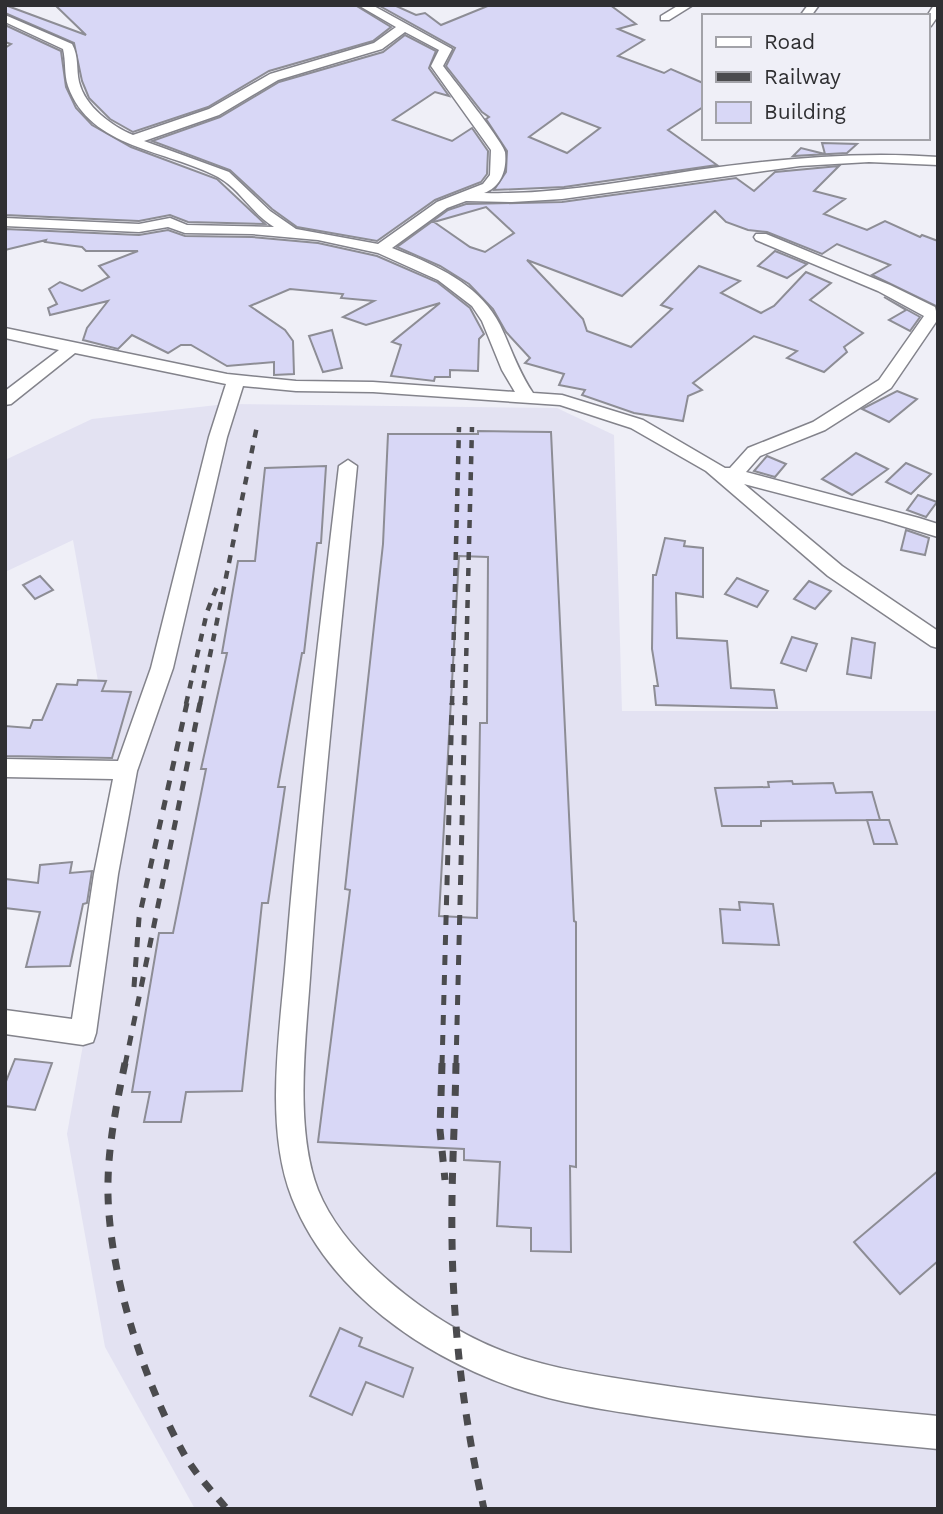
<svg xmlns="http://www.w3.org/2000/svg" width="943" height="1514" font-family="'Work Sans',sans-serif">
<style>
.built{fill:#e3e2f2}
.building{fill:#d8d7f6;stroke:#8d8d95;stroke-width:2;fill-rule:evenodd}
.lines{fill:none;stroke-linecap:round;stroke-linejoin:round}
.street-casing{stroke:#83838b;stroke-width:3}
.street{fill:#fff;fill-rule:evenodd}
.rail-far2{stroke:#4b4b4e;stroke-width:4.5;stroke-dasharray:8 8;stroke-linecap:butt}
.rail-far1{stroke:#4b4b4e;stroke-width:5;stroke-dasharray:10 10;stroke-linecap:butt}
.rail{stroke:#4b4b4e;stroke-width:7;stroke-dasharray:11 11;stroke-linecap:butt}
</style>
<rect width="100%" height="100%" fill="#efeff7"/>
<polygon class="built" points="226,404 557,408 614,435 622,711 938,711 938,1509 195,1509 105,1347 67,1134 123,822 73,540 5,572 5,460 92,419"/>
<g class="building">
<polygon points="5,5 86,35 55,5 355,5 391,27 373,41 269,71 208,107 133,132 110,119 89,98 82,81 74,43 5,13"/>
<path d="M378 5H394L416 15 425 13 441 25 490 5H610L636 24 618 29 644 40 618 56 664 73 671 69 703 83V107L668 130 717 165 564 187 494 190 506 172 507 151 486 119 489 117 482 112 446 66 455 48ZM562 113 600 128 567 153 529 137Z"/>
<polygon points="5,25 61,51 66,87 76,108 92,125 131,147 217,179 265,224 188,222 170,215 139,221 5,215 5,48 11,44 5,42"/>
<polygon points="405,35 436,51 429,68 449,96 435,92 393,120 452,141 472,128 488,151 487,174 481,182 435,200 377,241 297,227 272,209 230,170 152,141 220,117 279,82 383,52"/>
<polygon points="822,143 857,144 847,153 793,156 801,148 825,154"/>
<path d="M839 166 814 191 845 199 824 214 867 230 885 221 920 237 922 235 938 241V307L872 275 890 265 837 244 822 254 767 232 748 230 726 222 715 211 622 296 527 260 583 319 587 331 631 347 672 309 661 305 699 266 740 281 721 293 761 313 774 306 806 272 831 283 810 300 863 333 844 347 847 352 824 372 787 358 797 351 754 336 693 383 702 390 688 396 683 421 634 413 582 395 585 390 559 385 564 374 525 363 530 358 506 332 493 309 469 284 440 266 397 247 448 210 466 204 562 202 736 178 754 191 775 172ZM486 207 514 233 485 252 470 247 434 222Z"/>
<polygon points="5,229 139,235 168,230 185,236 252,237 318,243 377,256 437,282 470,308 484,334 479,339 478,371 450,370 450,377 435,377 434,381 391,376 401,345 392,342 440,303 366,325 343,317 374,301 341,298 343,294 290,289 250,306 285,330 293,341 294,374 274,375 274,362 227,366 191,345 181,345 168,353 132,335 118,349 83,340 87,328 108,301 50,315 48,308 57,304 49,289 60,282 82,291 109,277 99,266 138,251 86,251 82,247 45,242 46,240 5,250"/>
<polygon points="775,251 807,264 787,278 758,266"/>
<polygon points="884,297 920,317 910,331 889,320 906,310"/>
<polygon points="332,330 342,368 323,372 309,336"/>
<polygon points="897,391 917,399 889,422 862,409"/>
<path d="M478 431 551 432 574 921 576 922V1167L570 1166 571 1252 531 1251V1228L497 1226 500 1162 464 1160V1149L318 1142 350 890 345 889 383 544 388 434H478ZM459 556 488 557 487 723H480L477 918 439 916Z"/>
<polygon points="856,453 888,469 852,495 822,479"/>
<polygon points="767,456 786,464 775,477 754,471"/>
<polygon points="906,463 931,474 911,494 886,482"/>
<polygon points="326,466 321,543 317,543 304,653 302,653 278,787 285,787 268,903 262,903 242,1091 186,1092 181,1122 144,1122 150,1092 132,1092 159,933 173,933 206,769 201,769 227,653 222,653 238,561 255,561 265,468"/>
<polygon points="918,495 937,502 926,517 907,510"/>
<polygon points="906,530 929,538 925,555 901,550"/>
<polygon points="665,538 685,541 684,546 703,548 703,597 676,593 677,638 727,641 731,688 774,690 777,708 656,705 654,686 658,686 652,649 653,575 656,575"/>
<polygon points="40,576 53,590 35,599 23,585"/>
<polygon points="737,578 768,591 757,607 725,594"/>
<polygon points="809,581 831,591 815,609 794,599"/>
<polygon points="792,637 817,644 806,671 781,663"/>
<polygon points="852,638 875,643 871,678 847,674"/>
<polygon points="78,680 106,681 102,691 131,692 112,758 5,756 5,726 30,728 33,720 42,720 57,684 77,685"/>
<polygon points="792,781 793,784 833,783 836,793 872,792 880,820 761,821 761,826 722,826 715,788 769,787 768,782"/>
<polygon points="867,820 889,820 897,844 874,844"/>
<polygon points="72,862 70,873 92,871 87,903 83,904 70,966 26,967 40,912 5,908 5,879 38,883 40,865"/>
<polygon points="739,902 773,904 779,945 723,943 720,909 740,910"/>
<polygon points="15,1059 52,1063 35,1110 5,1106 5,1084"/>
<polygon points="938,1171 938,1261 900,1294 854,1242"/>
<polygon points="340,1328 362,1338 359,1346 413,1368 403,1397 366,1382 352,1415 310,1396"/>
</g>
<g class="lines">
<g class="street-casing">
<g id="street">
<path d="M358 5H372L452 49 443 66C453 79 503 142 505 152 507 170 501 187 484 193 556 195 627 181 697 170 778 159 857 151 938 157V165L869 162 800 166 562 199 512 202 466 201 447 208 392 248C433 264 479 283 500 325 511 348 518 371 533 393L562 395 643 420 725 468H730L748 448 813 422 879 380 924 316 878 291 756 240 754 237 756 234H766L890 285 935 307 938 319 891 388 825 430 760 456 746 472 919 518 938 524V537L882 520 744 484 842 566 938 631V648L931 646 828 576 706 471 631 428 560 405 373 392 296 391 243 386 227 437 173 668 137 771 118 874 96 1033 93 1042 83 1045 5 1034V1010L72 1019 94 874 113 779 5 777V759L118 761 151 668 209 437 226 384 75 353 11 404 5 405V391L59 350 5 338V328L227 374 296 381 373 382 515 392 502 370 482 321 472 306 438 280 378 253 318 240 252 234 185 233 168 227 139 232 5 226V218L139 224 170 218 187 225 274 227C252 214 240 189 218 177 168 150 90 149 68 86 64 74 66 61 63 49L5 22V15L72 44C79 57 76 69 79 82 85 107 112 126 133 135L209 109 270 74 374 43 396 27ZM405 32 439 50 431 66 491 150 490 175 483 184 437 202 378 244 296 229 270 211 229 172 144 141 219 115 278 80 382 49Z"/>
<polygon points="679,5 693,5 669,20 661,20 661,16"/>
<polygon points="808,5 819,5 811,16 800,16"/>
<polygon points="934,5 938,5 938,16 931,26 927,27 927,16"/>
<path d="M348 460 357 466C341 632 322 797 311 963 307 1031 293 1125 318 1190 345 1257 430 1321 495 1348 543 1368 596 1375 647 1383 744 1398 841 1407 938 1416V1449C842 1440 747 1431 652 1417 606 1410 559 1403 515 1388 423 1356 329 1292 292 1198 264 1127 280 1032 286 957 299 793 320 629 339 466Z"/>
</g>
</g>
<use href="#street" class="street"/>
<g class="rail-far2">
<polyline points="186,704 207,612 218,584"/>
<polyline points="200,704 257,426"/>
<polyline points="452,704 459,427"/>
<polyline points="465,704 472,427"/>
</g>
<g class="rail-far1">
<polyline points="134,987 139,918 187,703"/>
<polyline points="125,1065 200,703"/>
<polyline points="442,1065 452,703"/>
<polyline points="456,1065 465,703"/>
</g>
<g class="rail">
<path d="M125 1063C116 1107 107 1150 108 1195 110 1277 144 1382 184 1454 195 1474 213 1492 227 1509"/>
<polyline points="442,1063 440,1130 445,1180"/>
<path d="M456 1063C455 1121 451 1180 452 1239 453 1329 464 1421 484 1509"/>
</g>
</g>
<rect width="943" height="1514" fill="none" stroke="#2f2f32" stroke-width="14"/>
<rect x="702" y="14" width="228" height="126" fill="#efeff7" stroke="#a2a2a8" stroke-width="2"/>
<rect x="716" y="37" width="35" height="10" fill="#ffffff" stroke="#a2a2a8" stroke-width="2"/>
<text x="764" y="49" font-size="21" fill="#2f2f32">Road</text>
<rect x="716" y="72" width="35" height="10" fill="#4b4b4e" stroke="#a2a2a8" stroke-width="2"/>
<text x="764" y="84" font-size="21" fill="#2f2f32">Railway</text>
<rect x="716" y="102" width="35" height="21" fill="#d8d7f6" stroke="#a2a2a8" stroke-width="2"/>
<text x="764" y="119" font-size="21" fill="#2f2f32">Building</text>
</svg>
